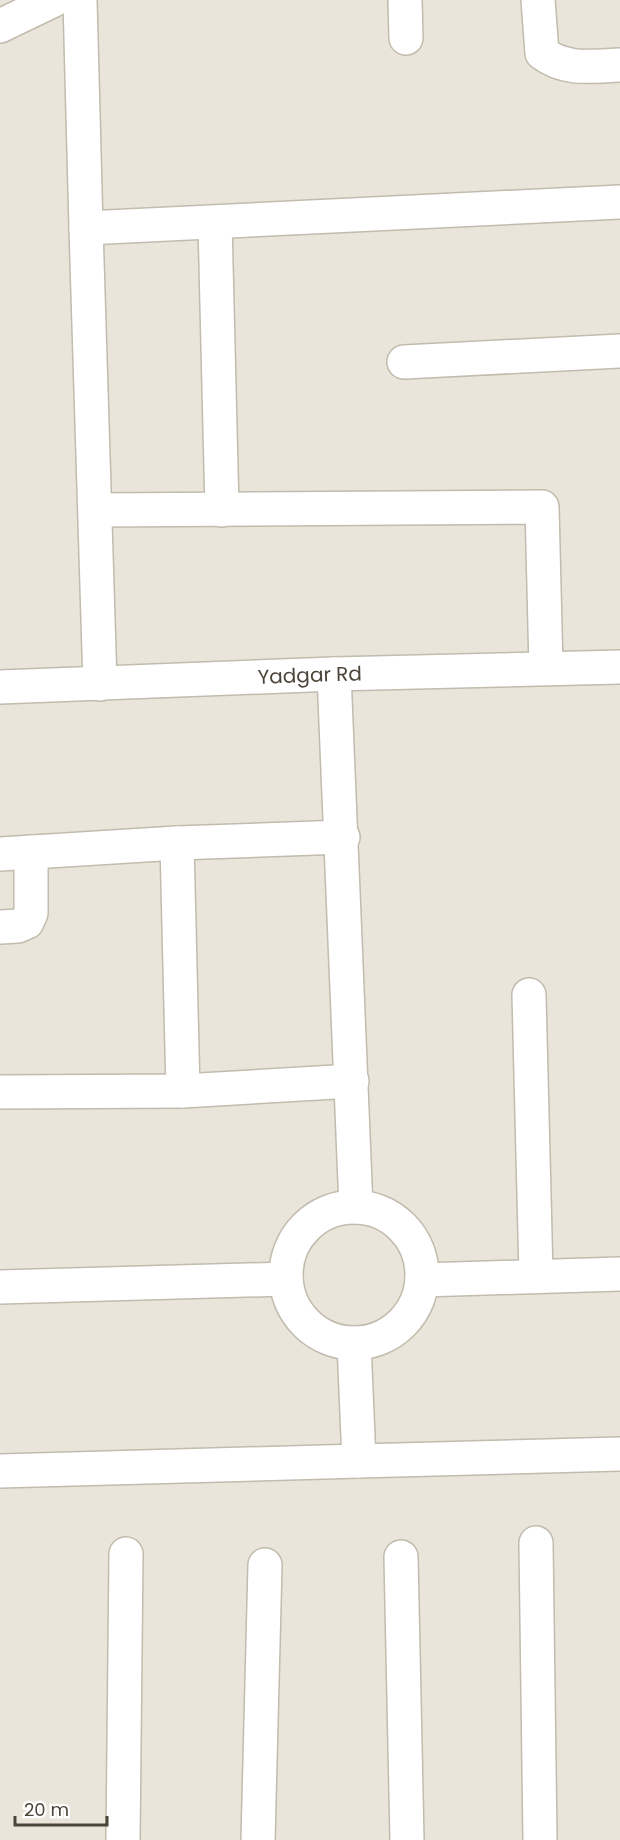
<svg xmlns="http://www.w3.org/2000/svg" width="620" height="1840" font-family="Poppins,sans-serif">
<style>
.residential{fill:#eae5da}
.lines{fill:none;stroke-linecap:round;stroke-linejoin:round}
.minor-casing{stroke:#c2bbae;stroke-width:36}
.minor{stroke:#fff;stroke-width:33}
.labels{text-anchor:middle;stroke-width:6;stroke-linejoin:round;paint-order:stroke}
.street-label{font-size:20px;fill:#4b4439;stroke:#fff}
</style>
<rect width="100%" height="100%" fill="#f6f3ec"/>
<rect class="residential" x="0" y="0" width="620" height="1840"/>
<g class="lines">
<g class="minor-casing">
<g id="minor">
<polyline points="80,0 86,228"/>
<polyline points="405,0 406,38"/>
<path d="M538 0 542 53C566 71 591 66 620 65"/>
<polyline points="0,26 54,0"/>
<polyline points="215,223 222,510"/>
<polyline points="404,362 620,351"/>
<polyline points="96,510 542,507 546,668"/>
<polyline points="334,674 356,1207"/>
<polyline points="100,684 86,228 620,202"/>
<path id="s1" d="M0 687 334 674 620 667"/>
<polyline points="177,843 183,1091"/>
<polyline points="0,854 177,843 343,837"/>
<polyline points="0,927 18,926 27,922 31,913 31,852"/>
<polyline points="529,995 536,1275"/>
<polyline points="0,1092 183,1091 352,1081"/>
<circle cx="354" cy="1275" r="68"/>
<polyline points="422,1280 620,1274"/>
<polyline points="0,1287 286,1279"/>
<polyline points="354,1343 359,1461 620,1454"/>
<polyline points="0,1471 359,1461"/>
<polyline points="536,1543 540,1840"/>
<polyline points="401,1557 407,1840"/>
<polyline points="123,1840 126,1554"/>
<polyline points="258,1840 265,1565"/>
</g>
</g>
<use href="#minor" class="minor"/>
</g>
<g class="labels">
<g class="street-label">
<text dy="7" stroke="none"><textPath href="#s1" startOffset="310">Yadgar Rd</textPath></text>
</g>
</g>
<path d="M15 1816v9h92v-9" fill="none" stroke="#4b4439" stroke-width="3"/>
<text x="24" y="1816" font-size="18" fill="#4b4439" stroke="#ffffff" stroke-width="4.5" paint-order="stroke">20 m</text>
</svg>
